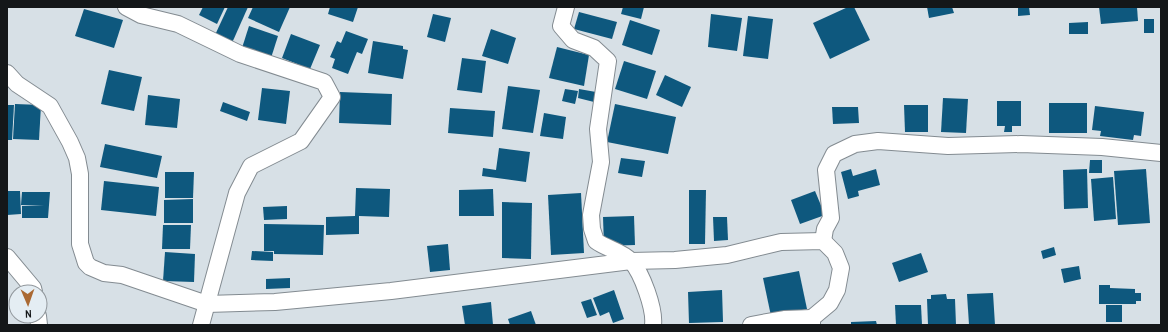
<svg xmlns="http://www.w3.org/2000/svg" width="1168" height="332" font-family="'Archivo Narrow',sans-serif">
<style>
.building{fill:#0e587e}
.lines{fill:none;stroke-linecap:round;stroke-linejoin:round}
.minor-casing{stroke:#838b91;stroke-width:18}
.minor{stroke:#fff;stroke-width:16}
</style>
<rect width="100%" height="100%" fill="#d7e0e6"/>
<g class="building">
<polygon points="203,7 225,7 217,24 199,15"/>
<polygon points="228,7 248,7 232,43 215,35"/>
<polygon points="253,7 290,7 279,32 248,18"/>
<polygon points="330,7 358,7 353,22 328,14"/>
<polygon points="623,7 644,7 641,19 621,14"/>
<polygon points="848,7 854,7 870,40 830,59 813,23"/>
<polygon points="927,7 952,7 954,13 929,18"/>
<polygon points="1018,7 1029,7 1030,15 1018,16"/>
<polygon points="1099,7 1137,7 1138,21 1101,24"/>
<polygon points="84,9 123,20 114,48 75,36"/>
<polygon points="579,12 617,22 612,39 574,29"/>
<polygon points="433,14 451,18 445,42 427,37"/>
<polygon points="711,14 742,18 737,51 708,47"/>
<polygon points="748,16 773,19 768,59 743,56"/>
<rect x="1144" y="19" width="10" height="14"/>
<polygon points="630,20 660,30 652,55 622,45"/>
<polygon points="1088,22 1088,34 1069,34 1069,23"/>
<polygon points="249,26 278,36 271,58 242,48"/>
<polygon points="491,29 516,38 508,64 482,56"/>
<polygon points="346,31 368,39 362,54 357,52 348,74 332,68 335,59 330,57 337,41 341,43"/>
<polygon points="291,34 320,45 310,69 282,58"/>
<polygon points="373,41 403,46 403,49 408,50 403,79 368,73"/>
<polygon points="557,47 589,55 584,86 549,78"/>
<polygon points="462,58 486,61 482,93 457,90"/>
<polygon points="624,61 656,71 647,99 615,89"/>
<polygon points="109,70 142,77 134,111 101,104"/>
<polygon points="665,75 691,87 682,107 656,95"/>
<polygon points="508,86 540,90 533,133 502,129"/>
<polygon points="262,88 290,91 286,124 258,120"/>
<polygon points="565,89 578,91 575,104 562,101"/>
<polygon points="579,89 596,92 594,102 578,98"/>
<polygon points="340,92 392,94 391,125 339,123"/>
<polygon points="148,95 180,99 177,128 145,125"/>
<polygon points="943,98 968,99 966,133 941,132"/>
<polygon points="997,101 1021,101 1021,126 1012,126 1012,132 1004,132 1005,126 997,126"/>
<polygon points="223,102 250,112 247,121 220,111"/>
<rect x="1049" y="103" width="38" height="30"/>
<polygon points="15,104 41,105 39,140 13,139"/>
<polygon points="615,104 676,117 668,154 607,142"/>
<polygon points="7,105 14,105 12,140 7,140"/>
<polygon points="904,105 928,105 928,132 905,132"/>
<polygon points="1095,106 1144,112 1141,136 1134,135 1133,140 1100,136 1101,131 1092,130"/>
<polygon points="832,107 858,107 859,123 833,124"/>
<polygon points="450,108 495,111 493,137 448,133"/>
<polygon points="544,113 566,117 563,139 540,136"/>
<polygon points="105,144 162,156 157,178 100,167"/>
<polygon points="499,148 530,152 526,182 482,176 483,168 496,170"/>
<polygon points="621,158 645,161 642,177 618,173"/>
<polygon points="1090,160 1102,160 1102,173 1089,173"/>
<polygon points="851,169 853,176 876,169 880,185 858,191 859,196 848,199 841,172"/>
<polygon points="1087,169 1088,208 1064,209 1063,170"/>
<polygon points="1146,169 1150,223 1118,225 1114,171"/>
<polygon points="165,172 194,172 193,198 165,198"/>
<polygon points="1113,177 1116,219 1094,221 1091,179"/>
<polygon points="104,181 159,187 156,216 101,210"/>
<polygon points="356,188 390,189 389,217 359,216 359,234 326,235 326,217 355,216"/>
<polygon points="493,189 494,216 459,216 459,190"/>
<polygon points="689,190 706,190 705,244 689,244"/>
<polygon points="7,191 20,191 21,214 7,215"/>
<polygon points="815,191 825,215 800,224 791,200"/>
<polygon points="22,192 50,192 48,218 22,218 22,206 44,206 21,205"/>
<polygon points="581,193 584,253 551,255 548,195"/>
<polygon points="193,199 193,223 164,223 164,200"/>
<polygon points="502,202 532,203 531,259 502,258"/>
<polygon points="287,206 287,219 264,220 263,207"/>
<polygon points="634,216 635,245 604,246 603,217"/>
<polygon points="713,217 727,217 728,240 714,241"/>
<polygon points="264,224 324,225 323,255 274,254 274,251 264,251"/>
<polygon points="163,225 191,225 190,249 162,249"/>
<polygon points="448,244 450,270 430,272 427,246"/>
<polygon points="1054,247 1056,255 1043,259 1041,251"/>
<polygon points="252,251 273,252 273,261 251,260"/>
<polygon points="165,252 195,254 194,282 163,281"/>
<polygon points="921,253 928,272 899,282 892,263"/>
<polygon points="1079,266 1081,279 1064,283 1061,269"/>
<polygon points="799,271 807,309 771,316 763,278"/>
<polygon points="290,278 290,288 266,289 266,279"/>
<polygon points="1099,285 1110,285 1110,288 1135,289 1135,293 1141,293 1141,301 1136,301 1136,304 1099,304"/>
<polygon points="614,290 624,319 613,323 609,312 600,316 593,298"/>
<polygon points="722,290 723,322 689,323 688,292"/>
<polygon points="993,293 995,325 969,325 967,294"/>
<polygon points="946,294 947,299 955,299 956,325 928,325 927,299 931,299 931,295"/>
<polygon points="591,299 597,315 587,318 581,302"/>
<polygon points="491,302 493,325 465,325 462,306"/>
<polygon points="895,305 921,305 922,325 896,325"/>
<rect x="1106" y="305" width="16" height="17"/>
<polygon points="531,311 536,325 510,325 508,319"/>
<polygon points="876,321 877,325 851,325 851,322"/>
</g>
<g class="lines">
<g class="minor-casing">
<g id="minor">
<polyline points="126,7 141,15 178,24 240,54 324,82 332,97 301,141 251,166 237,193 201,325"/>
<path d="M566 7 561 26 573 40 594 48 608 61 598 129 601 162 591 215 592 229 596 241C607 249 622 251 631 261 642 273 655 309 653 325"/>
<polyline points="7,73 17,84 50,106 70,142 77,158 80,174 80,244 86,263 90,267 104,273 122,275 207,304 275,302 391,291 631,261 675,260 727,255 781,242 823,241 835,253 841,268 837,290 830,303 812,318"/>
<polyline points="823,241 825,229 831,218 826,170 834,154 855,144 878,141 948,146 1021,144 1102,147 1161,153"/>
<polyline points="7,257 33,288 34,292"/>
<polyline points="38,316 39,325"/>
<polyline points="751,325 784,319 812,318 812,325"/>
</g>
</g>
<use href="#minor" class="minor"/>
</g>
<rect width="1168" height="332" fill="none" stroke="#141719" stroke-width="16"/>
<g transform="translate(28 304) rotate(178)"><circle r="19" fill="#e4edf3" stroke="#91979c"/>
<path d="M0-3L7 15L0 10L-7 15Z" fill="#aa6933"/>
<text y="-6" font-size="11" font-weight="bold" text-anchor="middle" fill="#141719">N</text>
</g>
</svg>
